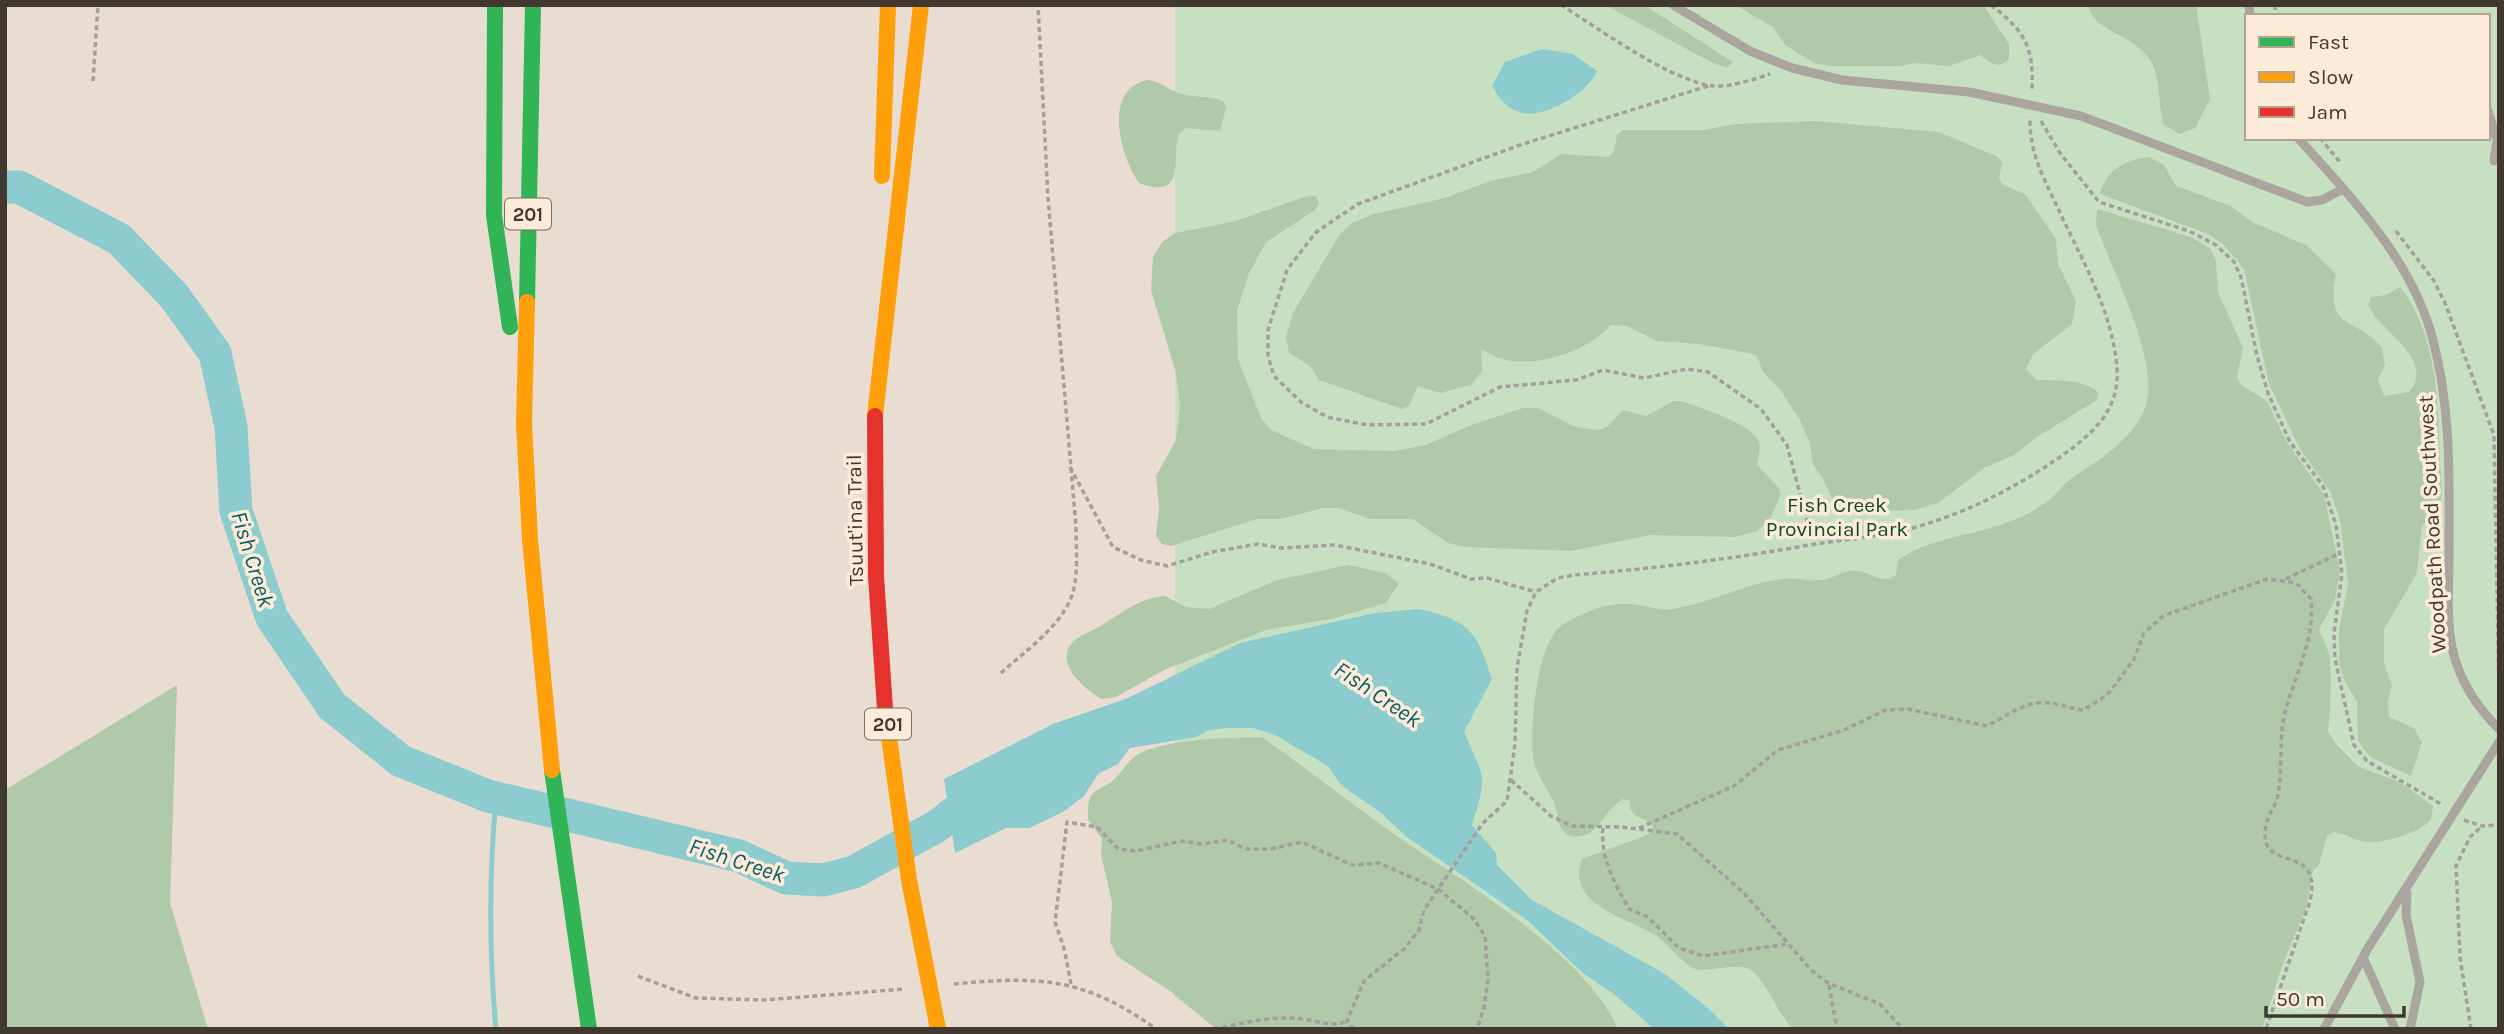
<svg xmlns="http://www.w3.org/2000/svg" width="2504" height="1034" font-family="Karla,sans-serif">
<style>
.green{fill:#c7e0c2;fill-rule:evenodd}
.forest{fill:#afc9a9}
.water{fill:#8ccbce}
.lines{fill:none;stroke-linecap:round;stroke-linejoin:round}
.stream{stroke:#8ccbce;stroke-width:5}
.river{stroke:#8ccbce;stroke-width:33}
.path{stroke:#a59e9a;stroke-width:3.5;stroke-dasharray:5 3.5;stroke-linecap:butt}
.lane{stroke:#aba5a1;stroke-width:9}
.fast{stroke:#30b455;stroke-width:16}
.slow{stroke:#ff9f0a;stroke-width:16}
.slow-bridge{stroke:#ff9f0a;stroke-width:16}
.jam-bridge{stroke:#e5322d;stroke-width:16}
.labels{text-anchor:middle;stroke-width:7;stroke-linejoin:round;paint-order:stroke}
.shield{fill:#fdebd9;stroke:#796e63;stroke-width:2}
.shield-label{font-size:19px;font-weight:bold;fill:#413830}
.park-label{font-size:21px;fill:#0b4d22;stroke:#fdebd9}
.street-label{font-size:21px;fill:#413830;stroke:#fdebd9}
.water-label{font-size:23px;font-style:italic;fill:#095d64;stroke:#fdebd9}
</style>
<rect width="100%" height="100%" fill="#e9ddd1"/>
<path class="green" d="M1175 5H2499V1029H1224L1175 998ZM2247 16H2488V138H2247Z"/>
<g class="forest">
<polygon points="1605,5 1644,5 1733,62 1727,68 1711,62"/>
<path d="M1735 5H1983L2009 44V59C1998 70 1991 63 1980 55L1949 66 1916 63 1900 66H1831L1814 63 1785 45 1773 27Z"/>
<path d="M2088 5H2196L2210 99 2195 128 2180 134 2164 125C2157 103 2162 75 2148 57 2129 32 2095 33 2088 5Z"/>
<path d="M1148 80C1160 81 1167 89 1179 93 1193 98 1209 95 1223 101L1226 108 1220 131 1185 128 1179 134C1171 155 1188 202 1139 183 1120 155 1102 89 1148 80Z"/>
<path d="M1815 121 1939 132 1998 157 2002 163 1999 178 2003 185 2025 194 2056 239 2058 264 2076 301 2072 324 2033 354 2026 369 2036 380C2058 381 2079 378 2098 392L2097 400 2040 435 2014 455 1984 468 1938 503 1914 510 1843 513 1836 508 1823 479 1813 464 1810 444 1800 420 1781 391 1763 372 1757 356 1749 353 1699 344 1657 341 1627 326 1611 325C1586 352 1539 368 1501 359 1494 357 1488 352 1481 349L1482 371 1472 384 1441 393 1418 386 1409 406 1402 409 1319 380 1310 366 1289 353 1286 337 1293 313 1340 234 1352 223 1374 214 1445 198 1490 181 1533 172 1561 154 1608 157 1614 151 1617 135 1623 130H1703L1736 124Z"/>
<path d="M2149 157 2164 165 2176 186 2231 206 2252 222 2306 245 2336 274C2325 333 2355 314 2382 348L2385 365 2378 380 2384 396 2409 392C2437 359 2378 330 2368 305L2371 297 2386 295 2400 287C2438 334 2438 405 2440 463 2441 478 2445 502 2435 516 2433 519 2426 523 2422 525L2417 573 2384 629V663L2392 686 2388 701 2389 717 2414 728 2422 742 2411 776 2370 757 2358 741 2357 702 2343 678 2339 662V629L2348 584 2340 520 2330 491 2300 449 2269 384 2244 269 2224 245 2208 234 2100 194C2107 169 2124 161 2149 157Z"/>
<path d="M1308 196H1316L1319 203 1315 210 1266 242 1249 273 1237 311 1238 359 1261 418 1271 430 1314 449 1394 451 1426 445 1471 425 1523 408H1538L1575 427 1599 430 1607 427 1623 410 1646 416 1674 401H1682C1700 408 1753 424 1759 442 1761 450 1758 457 1757 465L1779 488 1780 496 1770 519 1757 531 1734 537 1651 535 1570 551 1465 547 1448 543 1413 519H1370L1339 508H1323L1281 519H1257L1171 546 1162 544 1156 536 1159 508 1156 476 1176 440 1180 407 1176 373 1151 290 1153 257 1162 242 1175 233 1232 222Z"/>
<path d="M2097 209 2191 237 2211 249 2216 261 2218 292 2243 348 2237 377 2241 385 2267 401 2286 441 2324 495 2340 571 2335 600 2319 630C2322 637 2326 644 2328 651 2333 666 2330 715 2328 731L2336 744 2359 767 2400 782 2433 806 2431 820C2417 834 2381 845 2361 841 2352 839 2344 833 2334 832L2327 836 2319 865 2313 870 2306 908 2281 969 2262 1029H1793C1778 1015 1763 972 1746 968 1730 964 1712 972 1695 969 1680 961 1671 947 1658 937 1631 918 1564 906 1582 859L1647 835 1653 831 1652 823 1636 816 1630 809V801L1623 799C1605 809 1599 834 1581 836 1554 839 1561 816 1553 800 1546 787 1538 777 1534 762 1528 735 1537 642 1561 626 1580 613 1608 602 1631 604 1645 605 1658 611 1673 609 1710 603 1743 584 1781 579 1795 577 1809 582 1823 580 1834 578 1847 568 1859 571 1870 573 1876 580 1889 579L1896 575 1898 560C1930 537 1972 537 2008 522 2023 517 2038 509 2050 499 2058 492 2064 483 2073 477 2101 459 2132 440 2145 408 2162 364 2111 268 2096 225Z"/>
<path d="M1348 565 1385 573 1399 583 1386 603 1331 619 1266 630 1164 670 1116 697 1101 699C1085 689 1054 664 1072 643 1079 635 1092 631 1101 626 1122 613 1139 598 1165 596L1186 607 1209 609 1277 580Z"/>
<polygon points="177,685 170,903 208,1029 5,1029 5,790"/>
<path d="M1262 737C1310 771 1356 808 1404 841 1469 885 1587 957 1618 1029H1216L1170 991 1117 956 1110 942 1112 902 1101 855 1102 839 1088 820C1088 789 1090 796 1111 782 1122 774 1129 757 1142 752 1177 738 1226 738 1262 737Z"/>
</g>
<g class="water">
<path d="M1542 49 1573 54 1597 71C1589 92 1543 121 1519 112 1505 107 1499 98 1492 86L1505 62Z"/>
<path d="M1419 609C1469 620 1477 631 1492 679L1464 732C1485 780 1488 773 1472 825L1496 853 1497 865 1532 900 1665 974 1708 1008 1729 1029H1654L1614 994 1583 973 1527 920 1407 837 1380 812 1341 785 1328 766 1275 735 1253 728H1227L1210 730 1196 737 1130 748 1118 764 1098 774 1084 796 1063 812 1029 828H1006L955 853 944 779 1053 724 1128 698 1240 643 1375 613Z"/>
</g>
<g class="lines">
<path class="stream" d="M496 1029C489 952 489 875 496 798"/>
<polyline class="river" points="5,187 19,187 119,239 174,296 215,353 231,427 236,511 272,618 332,706 401,761 488,796 739,856 786,878 823,880 854,872 937,826 986,788"/>
<g class="path">
<path d="M1561 5C1601 30 1662 75 1707 85 1727 89 1751 80 1770 74"/>
<path d="M1991 5C2026 32 2034 48 2032 92"/>
<polyline points="2275,5 2275,16"/>
<polyline points="93,81 98,5"/>
<polyline points="1708,86 1520,145 1358,204 1315,233 1287,270 1268,330 1268,356 1274,376 1301,402 1327,417 1367,425 1426,424 1500,387 1576,380 1603,370 1644,378 1687,369 1708,372 1761,409 1787,445 1813,543"/>
<polyline points="2041,121 2060,153 2099,202 2189,231 2216,245 2234,262 2241,277 2257,356 2268,393 2290,442 2323,486 2336,525 2342,573 2334,633 2335,659 2354,745 2367,761 2443,805"/>
<polyline points="2320,138 2340,162"/>
<polyline points="2396,231 2434,281 2445,303 2494,435 2499,694"/>
<polyline points="1070,467 1113,547 1141,560 1167,566 1212,552 1258,544 1282,548 1335,545 1430,564 1471,579 1487,578 1536,592"/>
<polyline points="2286,579 2340,553"/>
<path d="M1001 673C1024 652 1059 628 1071 598 1079 578 1076 549 1076 527L1048 198 1038 5"/>
<polyline points="1511,780 1551,816 1572,826 1622,827 1677,834 1744,893 1812,971 1828,983 1880,1004 1903,1029"/>
<polyline points="2464,820 2482,826 2499,825"/>
<path d="M1603 828C1600 858 1615 883 1629 909L1648 917 1679 948 1703 956 1788 944"/>
<path d="M1639 828 1734 786 1778 750 1844 730 1886 710 1908 709 1987 726C2008 716 2024 700 2050 703 2061 704 2071 709 2083 710L2106 696 2116 684 2134 659 2144 633 2163 616 2267 579 2296 583 2311 599C2315 640 2296 672 2286 709 2278 738 2283 766 2278 795 2276 806 2268 814 2266 825 2256 877 2324 839 2310 901L2266 1029"/>
<polyline points="638,976 696,998 764,1000 904,989"/>
<path d="M954 984C1039 976 1084 977 1156 1029"/>
<polyline points="1071,984 1064,948 1055,922 1067,822 1097,827 1118,849 1136,851 1182,841 1202,844 1228,840 1245,849 1270,849 1302,842 1352,865 1379,863 1438,889 1473,918 1485,936 1488,980 1484,1008 1477,1029"/>
<polyline points="1829,985 1837,1029"/>
<path d="M1214 1029C1243 1023 1273 1015 1303 1019 1319 1021 1332 1028 1347 1021"/>
<path d="M1354 1029 1347 1021 1364 981 1405 948 1419 930 1424 910 1443 882 1482 824 1507 801 1515 744 1517 668 1527 611 1536 592 1558 578 1573 575C1649 569 1723 560 1798 547 1829 541 1861 539 1892 533 1953 520 2009 492 2060 457 2091 435 2120 411 2117 369 2113 310 2079 255 2055 202 2041 173 2029 149 2030 117"/>
<polyline points="2471,1029 2460,957 2456,866 2470,837 2482,826"/>
</g>
<g class="lane">
<polyline points="1673,5 1750,51 1792,68 1842,80 1969,92 2081,116 2307,202 2322,200 2343,189"/>
<polyline points="2249,5 2250,16"/>
<polyline points="2488,111 2497,140 2494,161"/>
<path d="M2298 138C2351 197 2413 261 2433 340 2452 412 2449 482 2449 556 2449 590 2445 630 2456 662 2464 687 2481 711 2499 729"/>
<polyline points="2407,893 2406,915 2420,982 2410,1029"/>
<polyline points="2363,957 2395,1029"/>
<polyline points="2324,1029 2368,948 2499,742"/>
</g>
<g class="fast">
<polyline points="495,5 494,215 510,327"/>
<polyline points="527,302 533,5"/>
<polyline points="552,770 589,1029"/>
</g>
<g class="slow">
<polyline points="882,176 888,5"/>
<polyline points="527,302 524,423 530,539 552,770"/>
<polyline points="875,416 921,5"/>
</g>
<polyline class="slow-bridge" points="885,709 909,880 938,1029"/>
<polyline class="jam-bridge" points="875,416 876,576 885,709"/>
</g>
<g class="labels">
<g class="shield">
<rect x="505" y="198.5" width="46" height="31" rx="5"/>
<rect x="865" y="708.5" width="46" height="31" rx="5"/>
</g>
<g class="shield-label">
<text x="528" y="221">201</text>
<text x="888" y="731">201</text>
</g>
<g class="park-label">
<text x="1837" y="512">Fish Creek<tspan x="1837" dy="24">Provincial Park</tspan></text>
</g>
<g class="street-label">
<text transform="translate(855 520) rotate(-91)" y="7">Tsuut'ina Trail</text>
<text transform="translate(2432 524) rotate(-93)" y="7">Woodpath Road Southwest</text>
</g>
<g class="water-label">
<text transform="translate(253 559) rotate(73)" y="8">Fish Creek</text>
<text transform="translate(1378 694) rotate(34)" y="8">Fish Creek</text>
<text transform="translate(737 860) rotate(18)" y="8">Fish Creek</text>
</g>
</g>
<rect width="2504" height="1034" fill="none" stroke="#413830" stroke-width="14"/>
<rect x="2245" y="14" width="245" height="126" fill="#fdebd9" stroke="#b2a395" stroke-width="2"/>
<rect x="2259" y="37" width="35" height="10" fill="#30b455" stroke="#b2a395" stroke-width="2"/>
<text x="2308" y="49" font-size="21" fill="#413830">Fast</text>
<rect x="2259" y="72" width="35" height="10" fill="#ff9f0a" stroke="#b2a395" stroke-width="2"/>
<text x="2308" y="84" font-size="21" fill="#413830">Slow</text>
<rect x="2259" y="107" width="35" height="10" fill="#e5322d" stroke="#b2a395" stroke-width="2"/>
<text x="2308" y="119" font-size="21" fill="#413830">Jam</text>
<path d="M2266 1006v10h138v-10" fill="none" stroke="#413830" stroke-width="3.5"/>
<text x="2276" y="1006" font-size="21" fill="#413830" stroke="#fdebd9" stroke-width="5" paint-order="stroke">50 m</text>
</svg>
